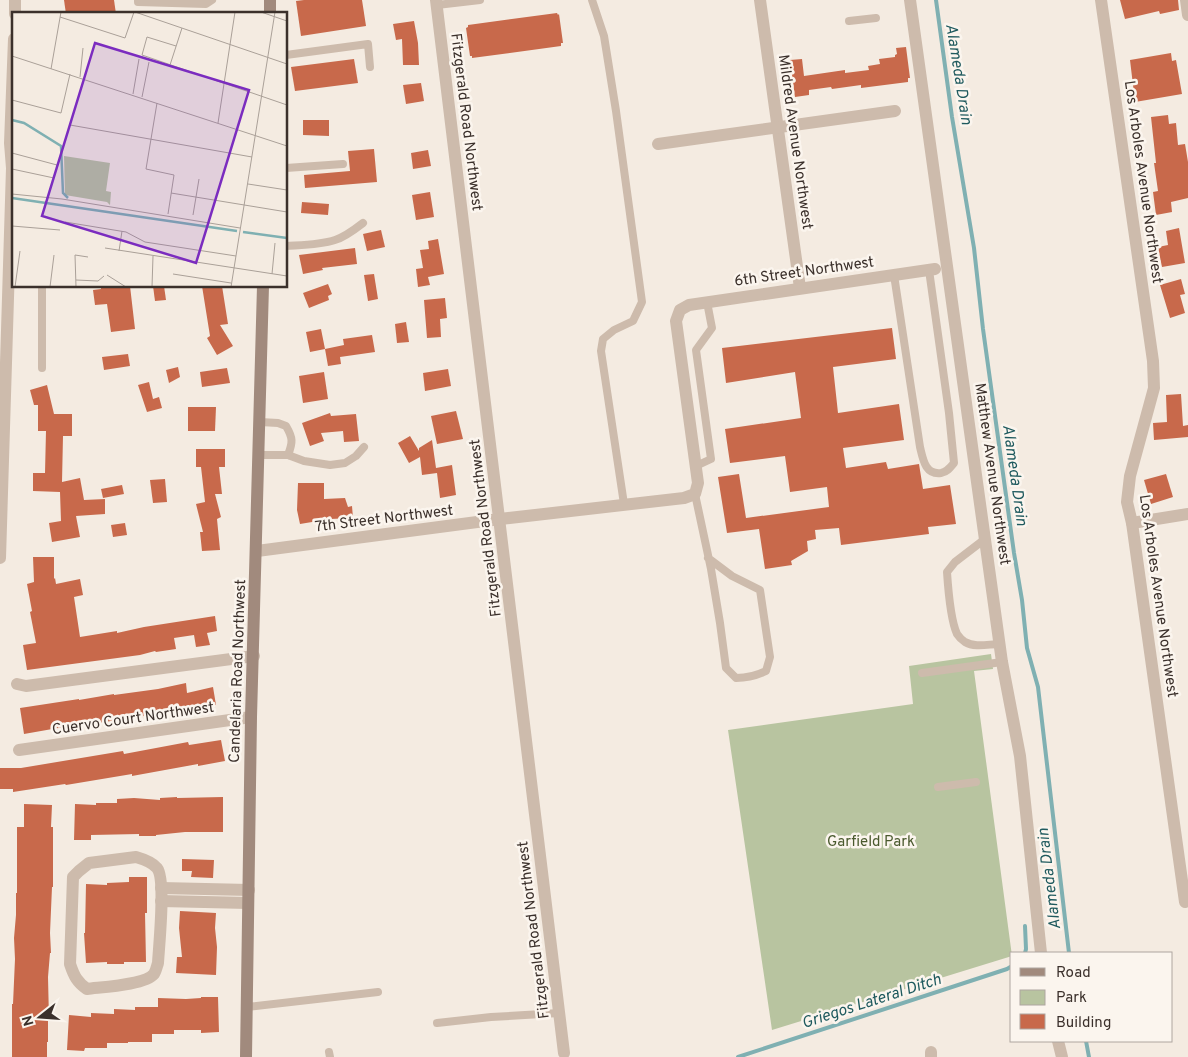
<svg xmlns="http://www.w3.org/2000/svg" width="1188" height="1057" font-family="Overpass,sans-serif">
<style>
.green{fill:#b8c4a0}
.lines{fill:none;stroke-linecap:round;stroke-linejoin:round}
.stream{stroke:#7fb0b2;stroke-width:4}
.building{fill:#c8694b}
.service{stroke:#cdbbac;stroke-width:8}
.minor{stroke:#cdbbac;stroke-width:12}
.secondary{stroke:#a18a7d;stroke-width:12}
.labels{text-anchor:middle;stroke-width:5;stroke-linejoin:round;paint-order:stroke}
.street-label{font-size:15px;fill:#3b302b;stroke:#fbf5ee}
.park-label{font-size:15px;fill:#4a5a2e;stroke:#fbf5ee}
.water-label{font-size:16px;font-style:italic;fill:#1f5a5e;stroke:#fbf5ee}
.inset-river{fill:none;stroke:#7fb0b2;stroke-width:2.5}
.inset-road{fill:none;stroke:#aaa098;stroke-width:1}
.view{fill:#7b2cbf;fill-opacity:0.15;stroke:#7b2cbf;stroke-width:2.5}
.inset-edge{fill:none;stroke:#3b302b;stroke-width:2.5}
</style>
<rect width="100%" height="100%" fill="#f4ebe1"/>
<polygon class="green" points="991,654 993,669 974,671 1012,956 772,1030 728,730 913,704 909,666"/>
<g class="lines">
<g class="stream">
<polyline points="936,0 952,117 974,248 983,329 1014,553 1022,600 1027,648 1038,687 1069,953"/>
<polyline points="1025,926 1026,949 1025,953"/>
<polyline points="1086,1041 1089,1057"/>
<polyline points="738,1057 1007,969 1012,966"/>
</g>
</g>
<g class="building">
<polygon points="64,0 114,0 116,14 66,14"/>
<polygon points="304,0 362,0 366,26 301,36 296,1"/>
<polygon points="1120,0 1178,0 1179,10 1160,14 1159,11 1125,19"/>
<polygon points="557,13 558,15 559,14 563,43 561,43 561,46 472,58 472,56 470,56 466,28 468,27 468,25"/>
<polygon points="414,21 418,43 419,65 403,65 402,39 396,40 393,24"/>
<polygon points="906,47 910,78 908,78 908,82 861,88 861,85 832,89 831,87 809,90 809,95 795,97 790,60 802,59 804,76 845,70 845,73 869,70 868,66 880,64 879,59 895,57 895,55 897,54 896,48"/>
<polygon points="1171,53 1172,61 1176,60 1182,94 1135,102 1130,60"/>
<polygon points="354,59 358,83 295,91 291,67"/>
<polygon points="421,83 424,101 406,104 403,85"/>
<polygon points="1168,115 1169,124 1176,123 1178,145 1185,144 1188,162 1188,198 1171,202 1172,212 1156,215 1153,192 1158,191 1154,163 1156,163 1151,117"/>
<polygon points="303,120 329,120 329,136 303,135"/>
<polygon points="374,149 377,182 305,188 304,175 350,171 348,151"/>
<polygon points="428,150 431,166 413,169 411,153"/>
<polygon points="430,192 434,217 416,220 412,195"/>
<polygon points="302,202 329,204 328,215 301,213"/>
<polygon points="1179,228 1185,263 1162,267 1158,247 1168,245 1166,231"/>
<polygon points="381,230 385,247 367,251 363,234"/>
<polygon points="438,239 444,274 428,277 430,285 418,287 416,269 423,268 420,250 429,249 428,241"/>
<polygon points="355,248 357,264 322,268 323,270 303,274 299,255"/>
<polygon points="374,274 378,299 368,301 364,275"/>
<polygon points="1181,279 1185,294 1180,295 1185,313 1170,318 1160,285"/>
<polygon points="328,284 332,294 328,296 329,300 309,308 303,293"/>
<polygon points="101,286 130,286 135,329 111,332 107,304 95,305 93,290 101,289"/>
<polygon points="153,286 164,286 166,300 155,301"/>
<polygon points="202,286 222,286 228,324 220,325 233,346 217,355 207,338 210,336"/>
<polygon points="445,298 447,318 440,319 441,337 427,338 424,300"/>
<polygon points="406,322 409,342 397,343 395,324"/>
<polygon points="892,328 896,359 833,367 838,413 899,404 904,440 843,448 846,468 886,462 888,469 919,464 923,489 950,485 956,524 928,527 929,534 841,545 839,528 815,530 816,539 807,541 808,551 791,561 792,565 765,569 759,529 727,533 718,477 739,474 746,518 829,507 827,487 790,492 785,456 730,463 725,429 801,418 795,372 726,383 722,348"/>
<polygon points="321,329 325,349 344,345 343,339 372,335 375,352 340,357 341,364 328,366 325,349 310,352 306,332"/>
<polygon points="128,354 130,366 104,370 102,357"/>
<polygon points="178,367 180,377 169,383 166,370"/>
<polygon points="227,368 230,383 202,387 200,372"/>
<polygon points="448,369 451,386 425,391 423,373"/>
<polygon points="324,372 328,399 303,403 299,376"/>
<polygon points="149,382 153,399 159,397 162,408 147,412 138,385"/>
<polygon points="47,385 54,414 72,414 72,436 63,436 62,482 80,478 84,500 105,499 105,514 76,516 80,537 52,542 49,523 61,521 60,492 33,491 33,473 45,473 46,431 38,431 38,405 34,405 30,390"/>
<polygon points="1181,394 1183,426 1188,425 1188,437 1154,440 1153,423 1167,422 1166,395"/>
<polygon points="188,407 216,407 215,431 188,431"/>
<polygon points="456,411 463,439 437,444 431,416"/>
<polygon points="330,413 331,416 356,414 359,441 344,442 343,431 321,433 324,441 310,446 302,423"/>
<polygon points="410,436 419,451 419,448 432,440 436,468 452,465 456,495 440,498 437,473 422,475 420,457 409,463 398,443"/>
<polygon points="196,449 225,449 225,467 219,467 222,494 215,494 221,517 217,519 220,550 202,551 200,532 203,532 196,504 205,502 201,467 196,467"/>
<polygon points="1166,474 1173,497 1151,504 1144,480"/>
<polygon points="165,479 167,502 153,503 150,480"/>
<polygon points="298,483 324,483 324,499 345,498 348,507 352,506 353,518 330,519 300,524 297,510"/>
<polygon points="122,485 124,494 103,498 101,489"/>
<polygon points="125,523 127,535 113,537 111,525"/>
<polygon points="33,557 54,557 54,579 55,578 56,584 80,579 83,595 74,597 80,637 117,631 117,633 144,627 215,616 217,631 207,633 210,645 196,647 194,635 174,638 176,649 156,652 155,651 140,655 27,670 23,645 36,643 30,612 32,611 27,584 34,582"/>
<polygon points="186,683 187,693 213,687 216,705 170,714 170,712 92,724 92,722 24,734 20,708 79,699 79,700 114,694 114,695 158,689"/>
<polygon points="221,740 225,761 198,766 198,764 132,776 132,774 66,785 65,784 13,792 13,789 0,789 0,768 21,768 123,751 124,754 188,742 189,745"/>
<polygon points="177,797 177,798 223,797 223,832 185,832 156,835 156,836 139,836 139,834 91,835 91,840 74,840 75,804 96,805 96,803 117,803 117,799 134,798 160,800 160,798"/>
<polygon points="24,804 52,805 51,827 53,827 53,887 52,887 50,933 51,953 50,953 48,977 49,1019 48,1019 48,1042 47,1042 47,1057 12,1057 12,1004 13,1004 15,959 14,938 16,915 16,893 17,893 17,827 24,827"/>
<polygon points="182,859 214,860 213,878 191,877 192,871 182,871"/>
<polygon points="129,877 147,877 147,913 145,913 146,962 124,962 124,964 107,964 107,962 86,963 84,933 85,933 86,884 107,885 107,883 129,882"/>
<polygon points="180,911 216,913 215,928 217,947 216,975 176,973 177,957 182,957 179,928"/>
<polygon points="201,997 218,997 219,1032 201,1033 201,1030 174,1030 174,1034 152,1034 152,1042 128,1042 128,1043 107,1043 107,1048 85,1048 84,1051 67,1050 69,1015 91,1017 91,1013 114,1014 114,1009 135,1010 135,1007 158,1007 158,998 186,999 201,998"/>
</g>
<g class="lines">
<g class="service">
<polyline points="138,0 138,2 206,4 212,0"/>
<polyline points="592,0 604,36 616,111 642,302 633,321 614,330 603,339 601,351 624,504"/>
<polyline points="437,5 480,0"/>
<polyline points="849,21 876,18"/>
<polyline points="286,55 368,44 370,67"/>
<polyline points="286,168 343,164"/>
<path d="M286 246C302 245 320 245 335 240 345 237 354 230 363 223"/>
<path d="M894 275 920 447C923 459 925 475 941 473 947 472 950 468 954 463L949 413 929 270"/>
<polyline points="42,368 42,286"/>
<path d="M260 422 278 423 286 426C293 438 293 442 288 455"/>
<polyline points="259,455 288,455 304,461 330,465 345,463 356,456 364,447"/>
<polyline points="696,466 711,459 696,350 712,328 707,302"/>
<path d="M695 494 711 569 720 623 726 668 736 678C748 678 756 676 766 671L770 657 760 590 732 576 708 558"/>
<path d="M985 539 955 562 947 572C948 587 951 621 957 634 959 637 962 640 965 642 975 648 989 644 1000 644"/>
<polyline points="922,673 1002,662"/>
<polyline points="938,787 976,782"/>
<polyline points="247,1007 378,992"/>
<polyline points="437,1023 491,1017 559,1013"/>
<polyline points="329,1052 330,1057"/>
</g>
<g class="minor">
<polyline points="436,0 564,1053"/>
<polyline points="760,0 800,288"/>
<polyline points="910,0 1002,662 1020,756 1041,953"/>
<polyline points="1101,0 1153,361 1154,388 1130,476 1127,502 1132,523 1185,902"/>
<polyline points="1186,0 1188,15"/>
<polyline points="15,14 15,0"/>
<polyline points="658,144 895,111"/>
<polyline points="1132,523 1188,514"/>
<polyline points="257,551 500,519 684,498 695,494 698,483 676,321 680,310 689,305 935,269"/>
<polyline points="0,558 12,168 10,143 14,39"/>
<polyline points="17,684 26,686 254,656"/>
<polyline points="19,750 251,717"/>
<path d="M136 857C143 859 152 862 157 868 166 879 159 945 158 963 157 966 156 971 154 974 145 985 102 987 87 989 77 982 74 976 70 964L73 877 79 871 89 863Z"/>
<polyline points="161,888 249,890"/>
<polyline points="161,901 248,903"/>
<polyline points="1058,1041 1062,1057"/>
<polyline points="931,1052 931,1057"/>
</g>
<g class="secondary">
<polyline points="270,14 270,0"/>
<polyline points="246,1057 251,717 263,286"/>
</g>
</g>
<g class="labels">
<g class="street-label">
<text transform="translate(467 122) rotate(83)" y="5">Fitzgerald Road Northwest</text>
<text transform="translate(796 142) rotate(82)" y="5">Mildred Avenue Northwest</text>
<text transform="translate(1144 182) rotate(82)" y="5">Los Arboles Avenue Northwest</text>
<text transform="translate(804 271) rotate(-8)" y="5">6th Street Northwest</text>
<text transform="translate(993 474) rotate(82)" y="5">Matthew Avenue Northwest</text>
<text transform="translate(384 518) rotate(-7)" y="5">7th Street Northwest</text>
<text transform="translate(485 528) rotate(-97)" y="5">Fitzgerald Road Northwest</text>
<text transform="translate(1159 596) rotate(82)" y="5">Los Arboles Avenue Northwest</text>
<text transform="translate(237 671) rotate(-88)" y="5">Candelaria Road Northwest</text>
<text transform="translate(133 718) rotate(-8)" y="5">Cuervo Court Northwest</text>
<text transform="translate(533 930) rotate(-97)" y="5">Fitzgerald Road Northwest</text>
</g>
<g class="park-label">
<text x="871" y="846">Garfield Park</text>
</g>
<g class="water-label">
<text transform="translate(960 74) rotate(81)" y="6">Alameda Drain</text>
<text transform="translate(1016 475) rotate(82)" y="6">Alameda Drain</text>
<text transform="translate(1048 879) rotate(-97)" y="6">Alameda Drain</text>
<text transform="translate(871 1000) rotate(-18)" y="6">Griegos Lateral Ditch</text>
</g>
</g>
<g transform="translate(12 12)">
<rect width="275" height="275" fill="#f4ebe1"/>
<path d="M52 144 98 151 94 179 99 180 98 193 95 190 53 183Z" fill="#b8c4a0"/>
<path class="inset-river" d="M0 108 12 111 49 134 51 181 56 186M0 186 225 219M231 220 275 226"/>
<path class="inset-road" d="M123 0 275 52M249 0 275 9M48 5 113 26 122 0M164 34 135 25 130 43 275 93M0 44 275 134M158 53 170 16M39 57 49 0M68 65 71 36M121 82 127 47M130 85 137 50M0 88 49 101 58 62M145 91 134 157 162 163 156 202M206 111 223 0M58 113 240 145M0 141 45 153M0 157 42 166M236 172 275 178M159 181 275 200M0 182 50 187 228 216M181 203 187 167M53 210 114 220 133 230 224 244M0 214 48 218M93 236 275 264M107 239 110 219M161 262 219 271M260 262 263 231M95 263 114 275M64 268 86 269 92 264M3 275 8 239M38 275 42 243M64 275 63 243 76 245M140 275 141 244M219 275 263 0"/>
<path class="view" d="M83 31 237 78 184 251 30 204Z"/>
<rect width="275" height="275" class="inset-edge"/>
</g>
<rect x="1010" y="952" width="162" height="90" fill="#fbf5ee" stroke="#aea6a0"/>
<rect x="1020" y="968" width="25" height="8" fill="#a18a7d" stroke="#aea6a0"/>
<text x="1056" y="977" font-size="15" fill="#3b302b">Road</text>
<rect x="1020" y="990" width="25" height="15" fill="#b8c4a0" stroke="#aea6a0"/>
<text x="1056" y="1002" font-size="15" fill="#3b302b">Park</text>
<rect x="1020" y="1014" width="25" height="15" fill="#c8694b" stroke="#aea6a0"/>
<text x="1056" y="1027" font-size="15" fill="#3b302b">Building</text>
<g transform="translate(40 1017) rotate(253)" stroke="#fbf5ee" stroke-width="4" paint-order="stroke">
<path d="M0-4L9 19L0 12L-9 19Z" fill="#3b302b"/>
<text y="-8" font-size="14" font-weight="bold" text-anchor="middle" fill="#3b302b">N</text>
</g>
</svg>
